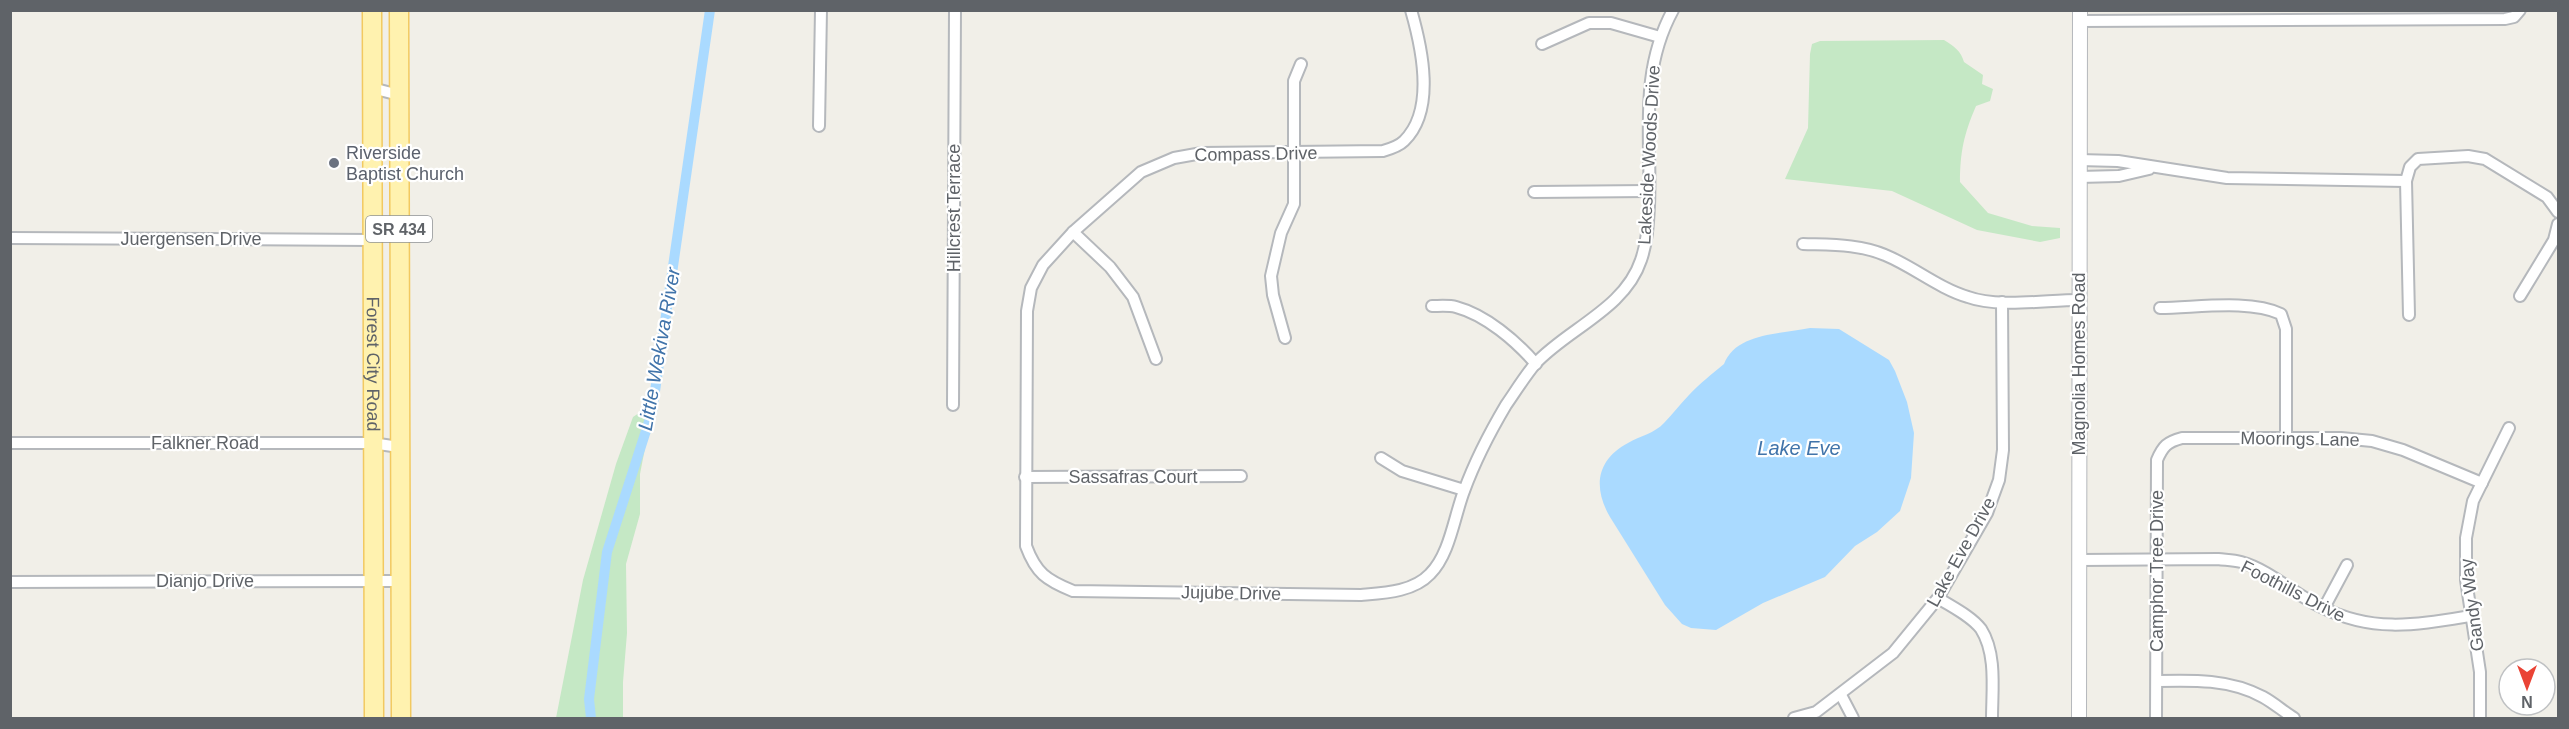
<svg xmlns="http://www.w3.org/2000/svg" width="2569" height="729" font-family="Helvetica,sans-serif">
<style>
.green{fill:#c5e8c5}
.water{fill:#aadaff}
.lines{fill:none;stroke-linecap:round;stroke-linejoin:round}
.canal{stroke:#aadaff;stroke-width:10}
.minor-casing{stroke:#b5b8bc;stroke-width:14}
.tertiary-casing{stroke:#b5b8bc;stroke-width:16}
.primary-casing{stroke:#f2c960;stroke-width:21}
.minor{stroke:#fff;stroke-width:10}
.tertiary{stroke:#fff;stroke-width:14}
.primary{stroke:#fff2af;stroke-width:18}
.worship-dot{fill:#6b7280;stroke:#fff;stroke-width:2}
.labels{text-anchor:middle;stroke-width:4.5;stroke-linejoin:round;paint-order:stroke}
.shield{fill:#fff;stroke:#8f9295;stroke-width:1.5}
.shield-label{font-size:16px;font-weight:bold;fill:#5f6368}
.worship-label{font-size:18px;fill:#5b616d;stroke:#fff;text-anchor:start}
.street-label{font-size:18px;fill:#5f6368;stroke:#fff}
.water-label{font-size:20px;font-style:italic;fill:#4174aa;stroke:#fff}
</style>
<rect width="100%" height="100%" fill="#f1efe8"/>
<g class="green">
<path d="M1944 40C1954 46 1961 51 1964 62L1983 75 1982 84 1993 89 1990 101 1976 106C1964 134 1960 152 1960 182L1988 213 2032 226 2060 228V238L2040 242 1977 230 1892 191 1785 179 1808 128 1810 54 1812 44 1820 41Z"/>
<polygon points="642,411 652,412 640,474 640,514 626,564 627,633 623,682 623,718 556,718 583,580 616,464 633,417"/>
</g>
<path class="water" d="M1810 328 1839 329 1889 360 1895 371 1907 402 1914 433 1911 478 1900 511 1877 532 1855 546 1825 577 1763 603 1716 630 1691 628 1682 624 1665 605 1610 517C1593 488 1596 460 1628 443 1640 436 1655 433 1664 423 1673 414 1680 404 1689 395 1699 384 1712 374 1724 364 1736 332 1783 334 1810 328Z"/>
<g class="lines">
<polyline class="canal" points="591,718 589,699 607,552 652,412 710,10"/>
<g class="minor-casing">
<g id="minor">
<path d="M1411 10C1422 48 1436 110 1404 141 1399 146 1390 149 1383 151L1202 153 1174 158 1141 172 1073 232 1043 265 1031 288 1027 311 1026 546C1036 573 1046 580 1073 591L1361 595C1384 593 1413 592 1430 574 1450 554 1454 517 1464 491 1475 461 1490 432 1506 405 1515 392 1525 376 1535 364 1567 329 1625 309 1641 260 1647 243 1648 225 1649 206 1652 138 1638 74 1673 10"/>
<polyline points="2080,21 2505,19 2514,17 2520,10"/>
<polyline points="1542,44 1589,23 1611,23 1660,37"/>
<polyline points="372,88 399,95"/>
<polyline points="819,126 821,10"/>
<polyline points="2079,160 2118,161 2227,178 2406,181"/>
<polyline points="2079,177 2119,176 2149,169"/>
<polyline points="1534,192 1649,191"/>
<polyline points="1073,232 1110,267 1133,297 1156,359"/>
<polyline points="10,238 372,240"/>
<path d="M1803 244C1830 245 1860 244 1885 255 1914 267 1938 288 1968 297 1998 308 2046 300 2079 300"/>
<polyline points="2520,296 2554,240 2558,224"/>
<path d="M1432 306C1439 306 1449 305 1456 307 1486 315 1516 341 1536 364"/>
<path d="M2160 308C2195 308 2249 299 2281 314L2286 329V438"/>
<polyline points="2409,315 2406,181 2410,167 2418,159 2468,156 2485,159 2547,197 2558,212"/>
<polyline points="1285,338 1273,295 1271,276 1281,233 1294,204 1294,81 1301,64"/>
<polyline points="953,405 955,10"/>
<polyline points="10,443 372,443 399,447"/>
<polyline points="1381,458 1402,471 1464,490"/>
<polyline points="1025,477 1241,476"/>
<path d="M2080 560 2218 559C2225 560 2233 560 2241 562 2270 570 2294 594 2321 607 2373 633 2415 625 2470 616"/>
<polyline points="10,582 400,581"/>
<path d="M1938 598C1952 607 1971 616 1981 629 1997 654 1992 691 1992 718"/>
<polyline points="2324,608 2347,565"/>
<path d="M2157 681C2193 680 2230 679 2263 697 2274 703 2284 712 2294 718"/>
<polyline points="1841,695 1853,718"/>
<polyline points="1794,718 1816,712 1893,653 1938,598 1987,513 1999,480 2003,450 2002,302"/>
<path d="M2156 718 2157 460C2163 446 2167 442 2182 438H2341L2372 441 2403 450 2482 483"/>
<polyline points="2480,718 2480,672 2466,580 2466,538 2473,501 2509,428"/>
</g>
</g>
<g class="tertiary-casing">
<polyline id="tertiary" points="2079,718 2080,10"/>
</g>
<g class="primary-casing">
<g id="primary">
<path id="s1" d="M372 10 374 718"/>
<polyline points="399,10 401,718"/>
</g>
</g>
<use href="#minor" class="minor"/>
<use href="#tertiary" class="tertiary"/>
<use href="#primary" class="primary"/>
</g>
<circle class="worship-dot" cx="334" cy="163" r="6"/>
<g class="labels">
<rect class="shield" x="366" y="216" width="66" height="26" rx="4.5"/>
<g class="shield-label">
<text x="399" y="235">SR 434</text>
</g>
<g class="worship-label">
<text x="346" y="159">Riverside<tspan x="346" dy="21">Baptist Church</tspan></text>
</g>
<g class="street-label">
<text transform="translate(1256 154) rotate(-1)" y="6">Compass Drive</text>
<text transform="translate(1649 155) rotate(-87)" y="6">Lakeside Woods Drive</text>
<text transform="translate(954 208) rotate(-90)" y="6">Hillcrest Terrace</text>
<text x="191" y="245">Juergensen Drive</text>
<text transform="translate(2079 364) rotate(-90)" y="6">Magnolia Homes Road</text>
<text dy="6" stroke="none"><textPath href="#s1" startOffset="354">Forest City Road</textPath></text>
<text transform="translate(2300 439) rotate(1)" y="6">Moorings Lane</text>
<text x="205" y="449">Falkner Road</text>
<text x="1133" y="483">Sassafras Court</text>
<text transform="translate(1961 552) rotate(-61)" y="6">Lake Eve Drive</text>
<text transform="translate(2157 571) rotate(-90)" y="6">Camphor Tree Drive</text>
<text x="205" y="587">Dianjo Drive</text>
<text transform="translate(2293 591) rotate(27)" y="6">Foothills Drive</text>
<text transform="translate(1231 593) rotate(1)" y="6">Jujube Drive</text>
<text transform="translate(2472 605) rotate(-97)" y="6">Gandy Way</text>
</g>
<g class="water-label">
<text transform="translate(659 349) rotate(-80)" y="7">Little Wekiva River</text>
<text x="1799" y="455">Lake Eve</text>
</g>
</g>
<rect width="2569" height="729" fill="none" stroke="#5f6368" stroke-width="24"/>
<g transform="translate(2527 687) rotate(180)"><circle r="28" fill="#ffffff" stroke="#bfc1c3" stroke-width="1.5"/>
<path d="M0-4.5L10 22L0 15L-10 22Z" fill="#ea4335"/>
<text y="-9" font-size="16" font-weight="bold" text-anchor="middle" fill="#5f6368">N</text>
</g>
</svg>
